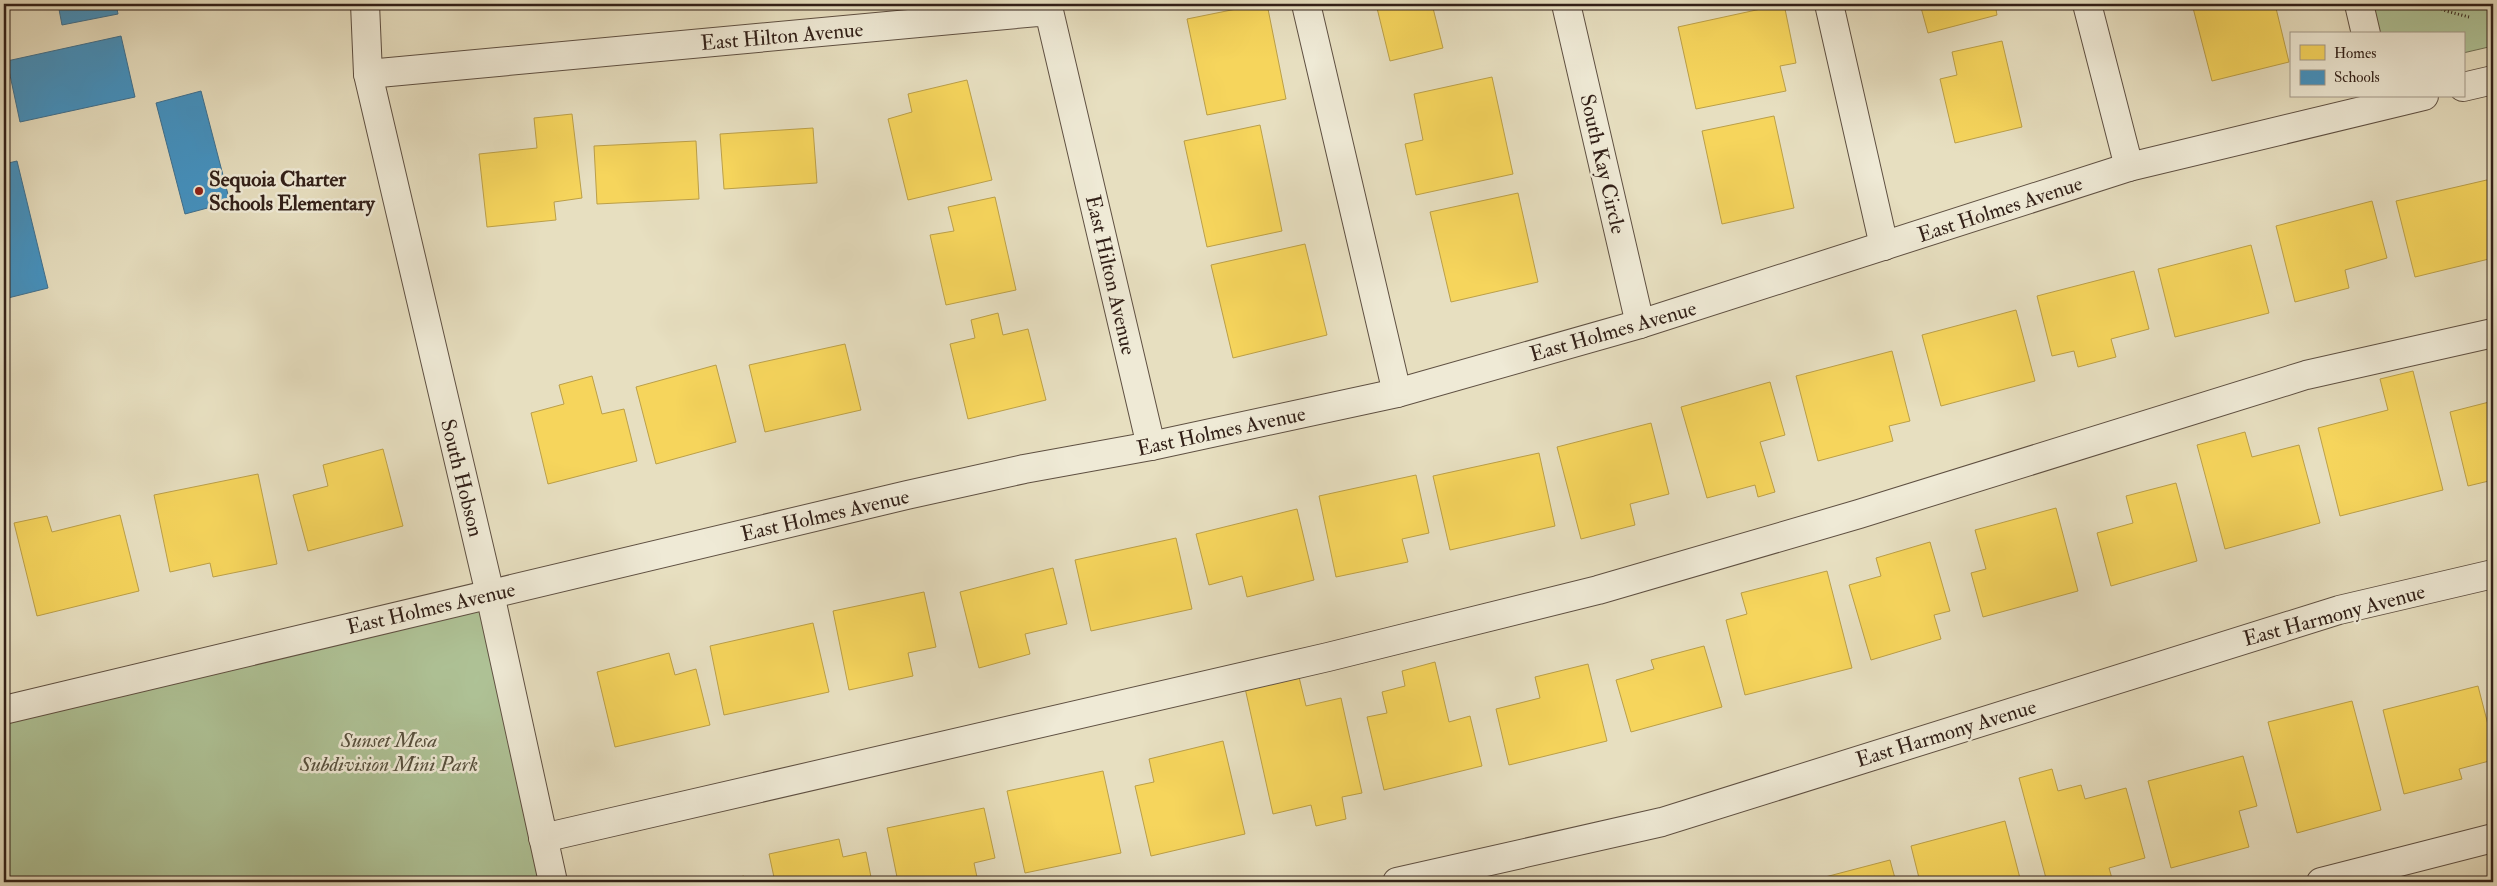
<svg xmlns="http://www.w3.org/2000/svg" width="2497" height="886" font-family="'IM FELL Double Pica',serif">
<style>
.green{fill:#afc397;stroke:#707258}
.homes{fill:#f6d55c;stroke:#bb9f48}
.schools{fill:#4393c3;stroke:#3e7090}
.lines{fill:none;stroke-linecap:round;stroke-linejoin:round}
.minor-casing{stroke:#5f5042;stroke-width:30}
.path{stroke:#322018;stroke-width:3;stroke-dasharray:1 2.5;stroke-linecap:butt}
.minor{stroke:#efead6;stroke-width:28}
.poi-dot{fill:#8f2418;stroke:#efead6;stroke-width:2}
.labels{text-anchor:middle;stroke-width:5;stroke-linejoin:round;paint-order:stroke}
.street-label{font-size:21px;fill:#322018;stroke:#efead6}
.poi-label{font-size:21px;font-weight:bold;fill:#322018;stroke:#efead6;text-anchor:start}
.park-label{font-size:21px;font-style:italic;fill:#58513e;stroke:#efead6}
</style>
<rect width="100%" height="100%" fill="#e7dfc0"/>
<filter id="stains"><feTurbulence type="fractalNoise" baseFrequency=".004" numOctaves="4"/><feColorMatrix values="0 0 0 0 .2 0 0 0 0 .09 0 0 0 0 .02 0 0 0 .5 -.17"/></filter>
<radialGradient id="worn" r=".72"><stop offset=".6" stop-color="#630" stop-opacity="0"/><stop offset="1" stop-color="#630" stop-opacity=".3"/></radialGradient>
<g class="green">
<polygon points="2371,4 2493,4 2493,46 2463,53 2463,34 2378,34"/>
<polygon points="490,594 553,882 4,882 4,710"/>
</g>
<g class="homes">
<polygon points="1261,4 1267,4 1286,99 1207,115 1187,19"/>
<polygon points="1376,4 1432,4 1443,48 1390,61"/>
<polygon points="1784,4 1796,63 1780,66 1786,91 1696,109 1678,27"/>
<polygon points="1920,4 1995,4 1997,15 1928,33"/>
<polygon points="2192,4 2275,4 2289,62 2212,81"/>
<polygon points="2002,41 2022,127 1955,143 1940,79 1957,75 1952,52"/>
<polygon points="1492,77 1513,174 1416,195 1405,144 1423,140 1414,94"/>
<polygon points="967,80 992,180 908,200 888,119 912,112 908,94"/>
<polygon points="572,114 582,198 554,202 556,220 487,227 479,154 537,148 534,118"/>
<polygon points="1774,116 1794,208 1722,224 1702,131"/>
<polygon points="1260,125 1282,231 1207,247 1184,141"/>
<polygon points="813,128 817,183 724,189 720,134"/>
<polygon points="696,141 699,199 597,204 594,146"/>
<polygon points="2491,179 2493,189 2493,258 2415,277 2396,201"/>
<polygon points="1518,193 1538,282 1451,302 1430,212"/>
<polygon points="995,197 1016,290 946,305 930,235 954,231 948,207"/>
<polygon points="2372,201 2387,258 2345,270 2349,288 2295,302 2276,226"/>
<polygon points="1305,244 1327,335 1233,358 1211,265"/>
<polygon points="2251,245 2269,313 2175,337 2158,269"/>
<polygon points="2134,271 2149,329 2111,339 2116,357 2078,367 2074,351 2052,356 2037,296"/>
<polygon points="2016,310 2035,381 1941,406 1922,335"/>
<polygon points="998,313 1003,335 1028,329 1046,400 968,419 950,344 975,338 971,320"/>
<polygon points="845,344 861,410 765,432 749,365"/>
<polygon points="1892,351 1910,421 1889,426 1893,441 1818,461 1796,376"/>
<polygon points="716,365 736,442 656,464 636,387"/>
<polygon points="2413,371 2443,490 2340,516 2318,428 2388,410 2380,379"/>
<polygon points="592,376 602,414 624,409 637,461 548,484 531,413 564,404 559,385"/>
<polygon points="1770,382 1785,435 1760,442 1775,492 1758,497 1755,485 1707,498 1681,407"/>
<polygon points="2493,401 2493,480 2468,486 2450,412"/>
<polygon points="1651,423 1669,494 1630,504 1635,525 1581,539 1557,447"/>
<polygon points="2245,432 2252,457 2299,445 2320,523 2225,549 2197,445"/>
<polygon points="383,449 403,526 308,551 293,495 328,486 323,465"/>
<polygon points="1539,453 1555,526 1450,550 1433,476"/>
<polygon points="258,474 277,564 213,577 210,563 170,572 154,495"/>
<polygon points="1416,475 1429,533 1402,539 1408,562 1336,577 1319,496"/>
<polygon points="2176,483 2197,561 2111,586 2097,533 2133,523 2126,496"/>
<polygon points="2056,508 2078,591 1983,617 1971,573 1986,569 1975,530"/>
<polygon points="1297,509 1314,580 1247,597 1242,576 1209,585 1196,534"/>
<polygon points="120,515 139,591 37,616 14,523 47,516 52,532"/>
<polygon points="1176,538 1192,609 1091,631 1075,560"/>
<polygon points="1930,542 1950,611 1934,615 1941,639 1871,660 1849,585 1881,576 1876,558"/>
<polygon points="1053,568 1067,624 1025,634 1030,654 979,668 960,592"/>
<polygon points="1827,571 1852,668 1745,695 1726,620 1747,614 1741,593"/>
<polygon points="924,592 936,647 908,653 913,676 849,690 833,611"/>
<polygon points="813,623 829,692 724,715 710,646"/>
<polygon points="1704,646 1722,707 1631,732 1616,680 1654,669 1651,660"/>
<polygon points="669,653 675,675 696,669 710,725 615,747 597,672"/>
<polygon points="1435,662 1449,722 1470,716 1482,766 1384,790 1367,717 1387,713 1382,692 1405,686 1402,671"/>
<polygon points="1588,664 1607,741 1509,765 1496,709 1540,698 1535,677"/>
<polygon points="1299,677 1306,706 1341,698 1362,793 1342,797 1346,819 1316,826 1311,805 1273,814 1245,688"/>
<polygon points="2478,686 2493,744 2493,760 2459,769 2462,779 2404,794 2383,710"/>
<polygon points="2352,701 2381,810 2297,833 2268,722"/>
<polygon points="1223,741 1245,834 1151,856 1135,786 1154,782 1149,759"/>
<polygon points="2243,756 2257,806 2239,811 2249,847 2171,868 2148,781"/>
<polygon points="2052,769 2058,791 2081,785 2085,799 2126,788 2145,858 2109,868 2113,882 2047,882 2019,778"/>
<polygon points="1103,771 1121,853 1025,873 1007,791"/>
<polygon points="984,808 995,858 974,863 978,882 898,882 887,828"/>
<polygon points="2005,821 2021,882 1920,882 1911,846"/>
<polygon points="839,839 843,857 866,852 872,882 775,882 769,854"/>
<polygon points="1890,860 1896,882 1806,882"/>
<polygon points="744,876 745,882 713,882"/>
</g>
<g class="schools">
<polygon points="58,4 116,4 118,14 62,25"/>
<polygon points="121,36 135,97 20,122 7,61"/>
<polygon points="201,91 230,202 185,214 156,103"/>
<polygon points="17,161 48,288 4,299 4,164"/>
</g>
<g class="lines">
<g class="minor-casing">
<g id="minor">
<polyline points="365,4 368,74 490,594 553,882"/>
<polyline points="1306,4 1397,393"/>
<polyline points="1566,4 1640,324"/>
<polyline points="1829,4 1884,246"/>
<polyline points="2087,4 2129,167"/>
<polyline points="2359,4 2366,34"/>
<polyline points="368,74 1049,11 1151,446"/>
<polyline points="2463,87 2493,80"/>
<polyline points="4,710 907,495 1024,469 1151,446 1397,393 1640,324 2129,167 2424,96"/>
<polyline points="543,838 1328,657 1598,590 1859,514 2306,375 2493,333"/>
<polyline points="1397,882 1662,822 2339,610 2493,574"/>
<polyline points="2321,882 2493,838"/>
</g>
</g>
<polyline class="path" points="2432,4 2446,11 2469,17"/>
<use href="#minor" class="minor"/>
</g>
<circle class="poi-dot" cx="199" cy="191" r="5"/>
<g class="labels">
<g class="street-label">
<text transform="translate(782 36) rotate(-5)" y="7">East Hilton Avenue</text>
<text transform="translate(1603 164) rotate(77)" y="7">South Kay Circle</text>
<text transform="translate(2000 209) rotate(-18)" y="7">East Holmes Avenue</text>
<text transform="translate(1111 275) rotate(77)" y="7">East Hilton Avenue</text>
<text transform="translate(1613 331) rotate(-16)" y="7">East Holmes Avenue</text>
<text transform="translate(1221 431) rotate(-12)" y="7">East Holmes Avenue</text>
<text transform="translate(462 478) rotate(76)" y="7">South Hobson</text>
<text transform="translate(825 515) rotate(-13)" y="7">East Holmes Avenue</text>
<text transform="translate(431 608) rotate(-13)" y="7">East Holmes Avenue</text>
<text transform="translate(2334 615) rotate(-15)" y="7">East Harmony Avenue</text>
<text transform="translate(1946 733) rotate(-17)" y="7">East Harmony Avenue</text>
</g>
<g class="poi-label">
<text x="209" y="186">Sequoia Charter<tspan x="209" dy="24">Schools Elementary</tspan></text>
</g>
<g class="park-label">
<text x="389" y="747">Sunset Mesa<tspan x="389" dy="24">Subdivision Mini Park</tspan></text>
</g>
</g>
<rect width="2497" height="886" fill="none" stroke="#e7dfc0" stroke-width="20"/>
<rect x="5" y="5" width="2487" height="876" fill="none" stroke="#322018" stroke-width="2.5"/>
<rect x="10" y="10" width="2477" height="866" fill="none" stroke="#322018"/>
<rect x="2290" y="32" width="175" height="65" fill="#efead6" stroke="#a3998a"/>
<rect x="2300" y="45" width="25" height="15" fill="#f6d55c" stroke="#a3998a"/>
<text x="2334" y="58" font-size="15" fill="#322018">Homes</text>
<rect x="2300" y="70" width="25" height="15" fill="#4393c3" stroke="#a3998a"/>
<text x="2334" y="82" font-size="15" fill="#322018">Schools</text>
<rect width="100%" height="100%" filter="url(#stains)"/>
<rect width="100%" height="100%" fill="url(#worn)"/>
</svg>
